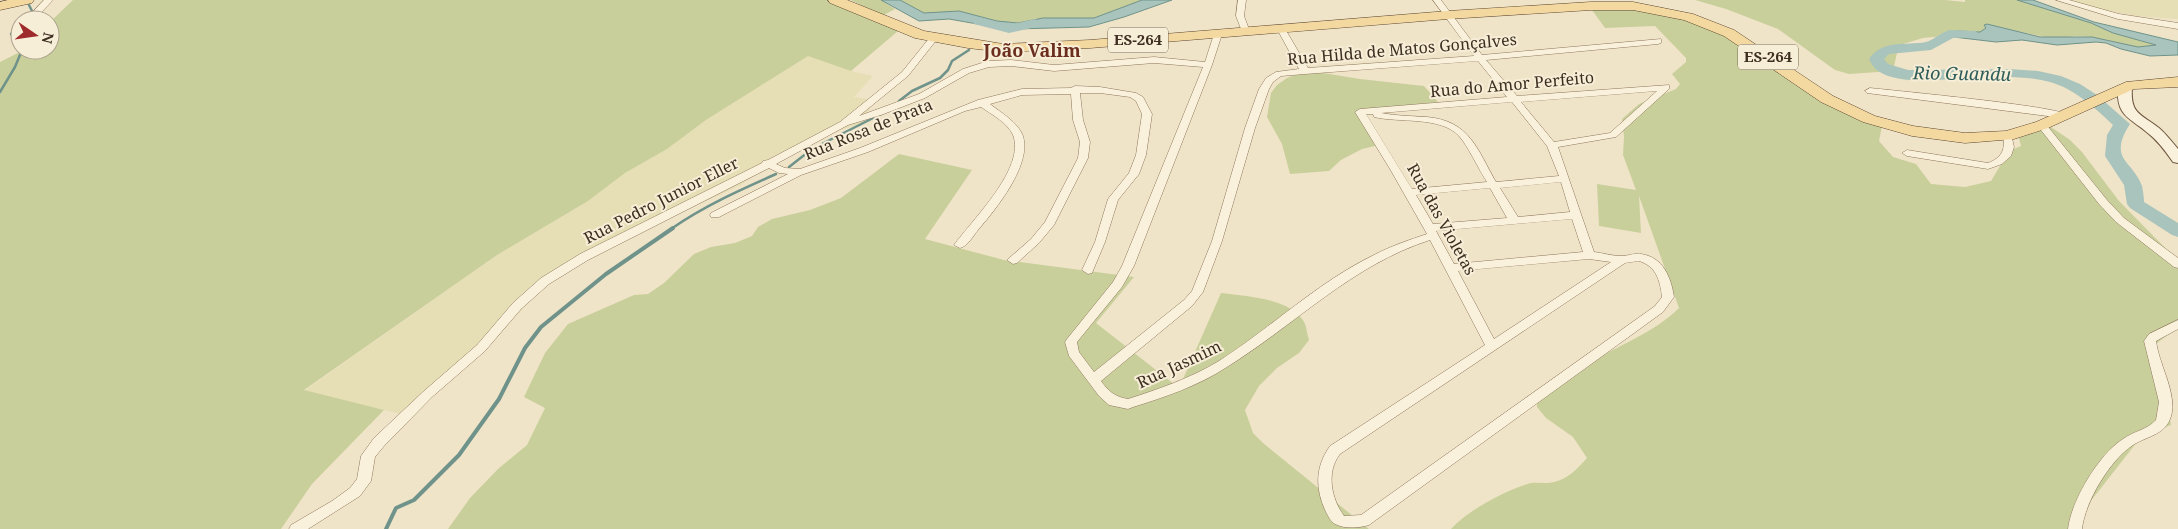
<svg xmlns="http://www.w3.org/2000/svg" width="2178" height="529" font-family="'Noto Serif',serif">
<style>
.farmland{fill:#e6deb5}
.green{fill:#c9cf9b}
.water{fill:#a9c4bc;stroke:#6f938a}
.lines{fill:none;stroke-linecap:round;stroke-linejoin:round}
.stream-far1{stroke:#6f938a;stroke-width:2.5}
.stream{stroke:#6f938a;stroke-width:4}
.river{fill:#a9c4bc;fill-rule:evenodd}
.street-casing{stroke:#8d765c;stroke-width:1}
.secondary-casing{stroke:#6f573f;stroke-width:2}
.primary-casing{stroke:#5b4430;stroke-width:1}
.street{fill:#faf1dc;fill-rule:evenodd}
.secondary{fill:#faf1dc;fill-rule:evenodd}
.primary{fill:#f3d9a0;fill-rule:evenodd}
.labels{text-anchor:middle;stroke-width:4;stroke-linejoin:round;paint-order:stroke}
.shield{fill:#f7eed8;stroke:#756857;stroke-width:1}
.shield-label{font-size:15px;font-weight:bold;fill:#3d2e20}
.street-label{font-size:16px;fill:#3d2e20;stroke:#f7eed8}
.far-district-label{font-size:18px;font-weight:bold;fill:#6b2e1e;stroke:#f7eed8}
.water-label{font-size:18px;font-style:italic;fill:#2f5d5a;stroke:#f7eed8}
</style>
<rect width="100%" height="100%" fill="#f0e4c8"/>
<g class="farmland">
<polygon points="2065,0 2178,0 2178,19 2136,16 2078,5"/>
<polygon points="808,55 851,71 873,76 854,97 874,100 863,123 821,136 773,163 741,185 665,220 549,280 492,343 405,415 304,391 497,255 588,201 625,173 667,149 706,120"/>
</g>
<g class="green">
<polygon points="73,0 832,0 898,31 851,71 808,56 706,120 667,149 625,173 588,201 497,255 304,390 384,410 312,484 281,529 0,529 0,62 20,52 17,48 20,46 20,50 50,50 50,22"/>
<polygon points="851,0 881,0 895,9 882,16"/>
<polygon points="900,0 1142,0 1094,18 1043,18 1018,23 997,21 952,11 932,14 924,13"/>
<polygon points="1695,0 1945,0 1965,2 1965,0 2017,0 2091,23 2113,33 2158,45 2138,47 2092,37 2076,36 2054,39 2007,29 1986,28 1980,32 1957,31 1945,36 1923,38 1903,44 1897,53 1893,71 1849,74 1835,70 1778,29 1726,9"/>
<path d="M1599 9H1629L1700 19 1800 81 1882 126 1879 141 1893 157 1916 164 1931 184 1965 187 1991 181 2009 151 2021 146 2019 138 2051 127 2070 140 2082 152 2119 201 2178 261V327L2156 344 2155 353 2163 377 2171 425 2141 437 2090 502 2079 529H1451C1467 511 1507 489 1531 483 1538 482 1546 484 1554 482 1568 479 1578 468 1587 458L1573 437 1546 418 1537 407V399C1554 387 1571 374 1588 364 1618 345 1654 333 1679 308L1639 196 1641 233 1599 226 1597 184 1636 190 1623 155 1624 137 1622 119 1639 104 1676 89 1680 84 1672 74 1686 62V58L1655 26 1605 28 1592 10Z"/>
<polygon points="1317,72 1360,79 1424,86 1438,102 1362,110 1384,144 1362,149 1341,160 1329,171 1290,174 1282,144 1267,117 1271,93 1277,85 1287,78 1298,74"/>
<path d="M899 154 972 170 925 239 1004 260 1134 277 1096 323 1179 388 1221 293C1244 296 1294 298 1305 324 1307 329 1307 335 1309 340L1299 353 1277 368 1259 386 1245 410 1253 433 1263 443 1369 529H448L470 498 498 469 527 445 545 408 524 397 545 353 568 324 634 295 648 294 664 283 694 254 711 247 735 243 752 236 758 227 772 219 810 210 841 198Z"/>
</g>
<g class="water">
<polygon points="881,0 900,0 924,13 959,11 997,21 1018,23 1043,18 1094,18 1142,0 1172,0 1124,17 1089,27 1015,29 1000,28 949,19 919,21"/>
<polygon points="2017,0 2033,0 2094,22 2178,42 2178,55 2150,56 2121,49 2106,43 2096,42 2057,45 2022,40 1996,42 1945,36 1957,31 1980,32 1986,28 1984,25 1987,24 2040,37 2092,37 2138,47 2156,45 2113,33 2091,23"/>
</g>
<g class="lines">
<g class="stream-far1">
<polyline points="24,20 32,11 29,5"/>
<polyline points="14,31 11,34 20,47"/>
<polyline points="0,92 15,67 22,50"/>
<polyline points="899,101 912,91 940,78 948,70 952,61 969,50"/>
<polyline points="789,167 812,149 881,114"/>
<path d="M671 229C704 206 740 190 776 174"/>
</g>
<polyline class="stream" points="386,529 396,508 414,500 459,455 499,399 525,348 541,327 606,274 673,228"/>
<g class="river">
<polygon points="979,17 1009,25 1035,19 1042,23 1040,26 1009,33 974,24 972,21 974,18"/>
<path d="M1950 30 1976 31 1978 34 1976 37 1953 38 1931 50 1889 54 1884 59 1888 64 1908 70 2009 69 2038 71 2061 76 2080 84 2097 95 2130 124C2107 160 2133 160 2142 186 2143 191 2144 197 2144 202L2178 223V237L2172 235 2130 208 2127 204 2124 185 2105 156 2107 135 2113 125C2095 108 2075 89 2050 82 2025 75 1995 77 1969 78 1943 79 1901 86 1878 71 1874 68 1871 63 1869 59 1883 39 1905 46 1926 42 1934 40 1941 32 1950 30Z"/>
</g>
<g class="street-casing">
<g id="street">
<polygon points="44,0 53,0 34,20 25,20"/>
<polygon points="1238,0 1246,0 1244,16 1250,32 1249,34 1243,34 1236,16"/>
<path d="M1433 0H1441L1482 55 1661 39V43L1658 44 1486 60 1517 96 1669 85V89L1616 137 1558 147 1594 252C1603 253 1612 256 1621 256 1628 256 1634 253 1641 254 1663 257 1671 277 1674 297L1663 312 1369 525C1360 528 1344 529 1335 524 1331 522 1328 516 1326 512 1315 489 1315 467 1330 446L1485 345 1430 240C1352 265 1296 324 1227 367 1198 386 1165 397 1133 407L1128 409 1109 405 1099 396 1069 356 1065 342 1067 339 1113 282 1122 266 1203 67 1154 63 1054 71 1011 66 989 67 969 73 925 98 881 115 848 125 776 164 785 168 800 169 860 148 978 100 1022 89 1071 88 1075 86 1100 87 1136 93 1143 97 1152 114 1146 155 1139 174 1118 200 1105 242 1092 273 1088 274 1082 270 1095 242 1108 199 1129 173 1136 155 1142 114 1136 101 1130 97 1100 93H1080L1083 120 1090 142 1088 158 1054 225 1039 243 1017 263 1013 264 1007 260 1031 239 1045 222 1078 158 1080 142 1073 120 1071 94 1022 95 990 104C1000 112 1018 122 1023 136 1032 165 996 209 978 230 973 236 968 246 960 248L954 245C972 220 1026 168 1013 135 1008 123 991 114 981 107L965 111 868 152 801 175 719 217H711L710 215 711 213 788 174 779 173 769 168 588 260 549 284 521 309 485 351 432 397 384 446 375 457 371 481 360 496 308 529H289L291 525 332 501 350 488 357 479 361 456 374 438 424 391 477 345 513 303 541 278 580 254 762 163 763 161 768 160 840 122 902 72 931 36H937L938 38 908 76 859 116 919 94 963 69 988 61 1011 60 1054 65 1154 57 1205 62 1214 34 1215 32H1221L1222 34 1212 65 1134 266 1122 287 1077 342 1079 352 1094 372 1184 300 1192 291 1212 241 1245 128 1259 89 1266 78 1276 72 1299 69 1277 29 1278 27H1284L1308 68 1474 56ZM1478 61 1507 97 1360 109 1355 112 1390 169 1427 234C1409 240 1391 246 1374 255 1318 282 1272 327 1219 361 1191 378 1159 389 1128 399 1115 397 1108 391 1101 381L1192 306 1203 292 1222 241 1255 128 1269 89 1273 82 1281 76 1305 74ZM1657 91 1610 133 1554 142 1521 102ZM1512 102 1547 146 1559 176 1496 182C1477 149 1470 121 1427 117 1412 116 1397 116 1381 113ZM1366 114H1373L1374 117C1398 123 1441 116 1459 136 1468 146 1479 170 1487 182L1412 189ZM1561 182 1570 212 1518 217 1500 188ZM1490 188 1507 218 1433 224 1416 195ZM1572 219 1583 252 1454 264 1436 231ZM1589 259 1611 262 1494 339 1458 271ZM1639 261C1656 266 1660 280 1662 297L1655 306 1361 515 1344 516C1331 498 1326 472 1340 454L1625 263Z"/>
<polygon points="2056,0 2069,0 2119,14 2178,23 2178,29 2118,19"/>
<polygon points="20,24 20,31 12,33 12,29"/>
<path d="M1870 88C1897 91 2057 106 2068 115L2063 118 1867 93 1865 91Z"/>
<polygon points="2042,122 2045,123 2107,200 2124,218 2178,258 2178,268 2174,267 2116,222 2099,204 2037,125"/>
<path d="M2008 133 2011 134 2014 147 2011 156 2002 164 1988 169 1907 156 1902 153 1907 150 1988 163C2001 158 2006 150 2003 136Z"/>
<path d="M2178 320V329L2156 341C2159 364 2175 389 2172 412 2168 435 2149 435 2133 445 2110 460 2085 502 2082 529H2068C2071 501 2099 454 2123 439 2134 431 2147 430 2156 420L2159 402 2144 341 2149 334Z"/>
</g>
</g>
<g class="secondary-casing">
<path id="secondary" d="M2125 84 2132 88C2130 114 2141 114 2159 128 2166 134 2172 142 2178 149V163L2173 162C2166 152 2159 142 2149 134 2131 118 2116 117 2118 88Z"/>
</g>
<g class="primary-casing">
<g id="primary">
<polygon points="8,0 34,0 32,3 0,10 0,2"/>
<polygon points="828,0 847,0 924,31 1003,44 1090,40 1448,11 1591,2 1633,2 1693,14 1734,30 1833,96 1875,116 1913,126 1965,133 2006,131 2036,122 2126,82 2178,77 2178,87 2134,89 2048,128 2014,139 1965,143 1912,136 1863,122 1821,102 1724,36 1684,20 1633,10 1591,10 1448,19 1090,48 1003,52 968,48 915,38 830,3"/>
</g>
</g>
<use href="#street" class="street"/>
<use href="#secondary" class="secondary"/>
<use href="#primary" class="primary"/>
</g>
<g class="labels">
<g class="shield">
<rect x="1108" y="27.5" width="60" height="25" rx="4"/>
<rect x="1738" y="44.5" width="60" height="25" rx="4"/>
</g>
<g class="shield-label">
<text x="1138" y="45">ES-264</text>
<text x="1768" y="62">ES-264</text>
</g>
<g class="street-label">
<text transform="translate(1402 49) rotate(-5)" y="6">Rua Hilda de Matos Gonçalves</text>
<text transform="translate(1512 84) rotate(-5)" y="6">Rua do Amor Perfeito</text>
<text transform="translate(868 129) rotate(-22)" y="6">Rua Rosa de Prata</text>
<text transform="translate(661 200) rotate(-27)" y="6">Rua Pedro Junior Eller</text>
<text transform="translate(1442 219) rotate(61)" y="6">Rua das Violetas</text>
<text transform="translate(1179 364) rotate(-25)" y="6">Rua Jasmim</text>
</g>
<g class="far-district-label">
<text x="1032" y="57">João Valim</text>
</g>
<g class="water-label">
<text transform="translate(1962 74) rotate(1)" y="6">Rio Guandu</text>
</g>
</g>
<g transform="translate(35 35) rotate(103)"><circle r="24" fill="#f7eed8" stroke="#ada18e"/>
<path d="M0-4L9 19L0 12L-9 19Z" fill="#9e2a2b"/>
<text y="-8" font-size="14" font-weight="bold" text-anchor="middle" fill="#3d2e20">N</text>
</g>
</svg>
